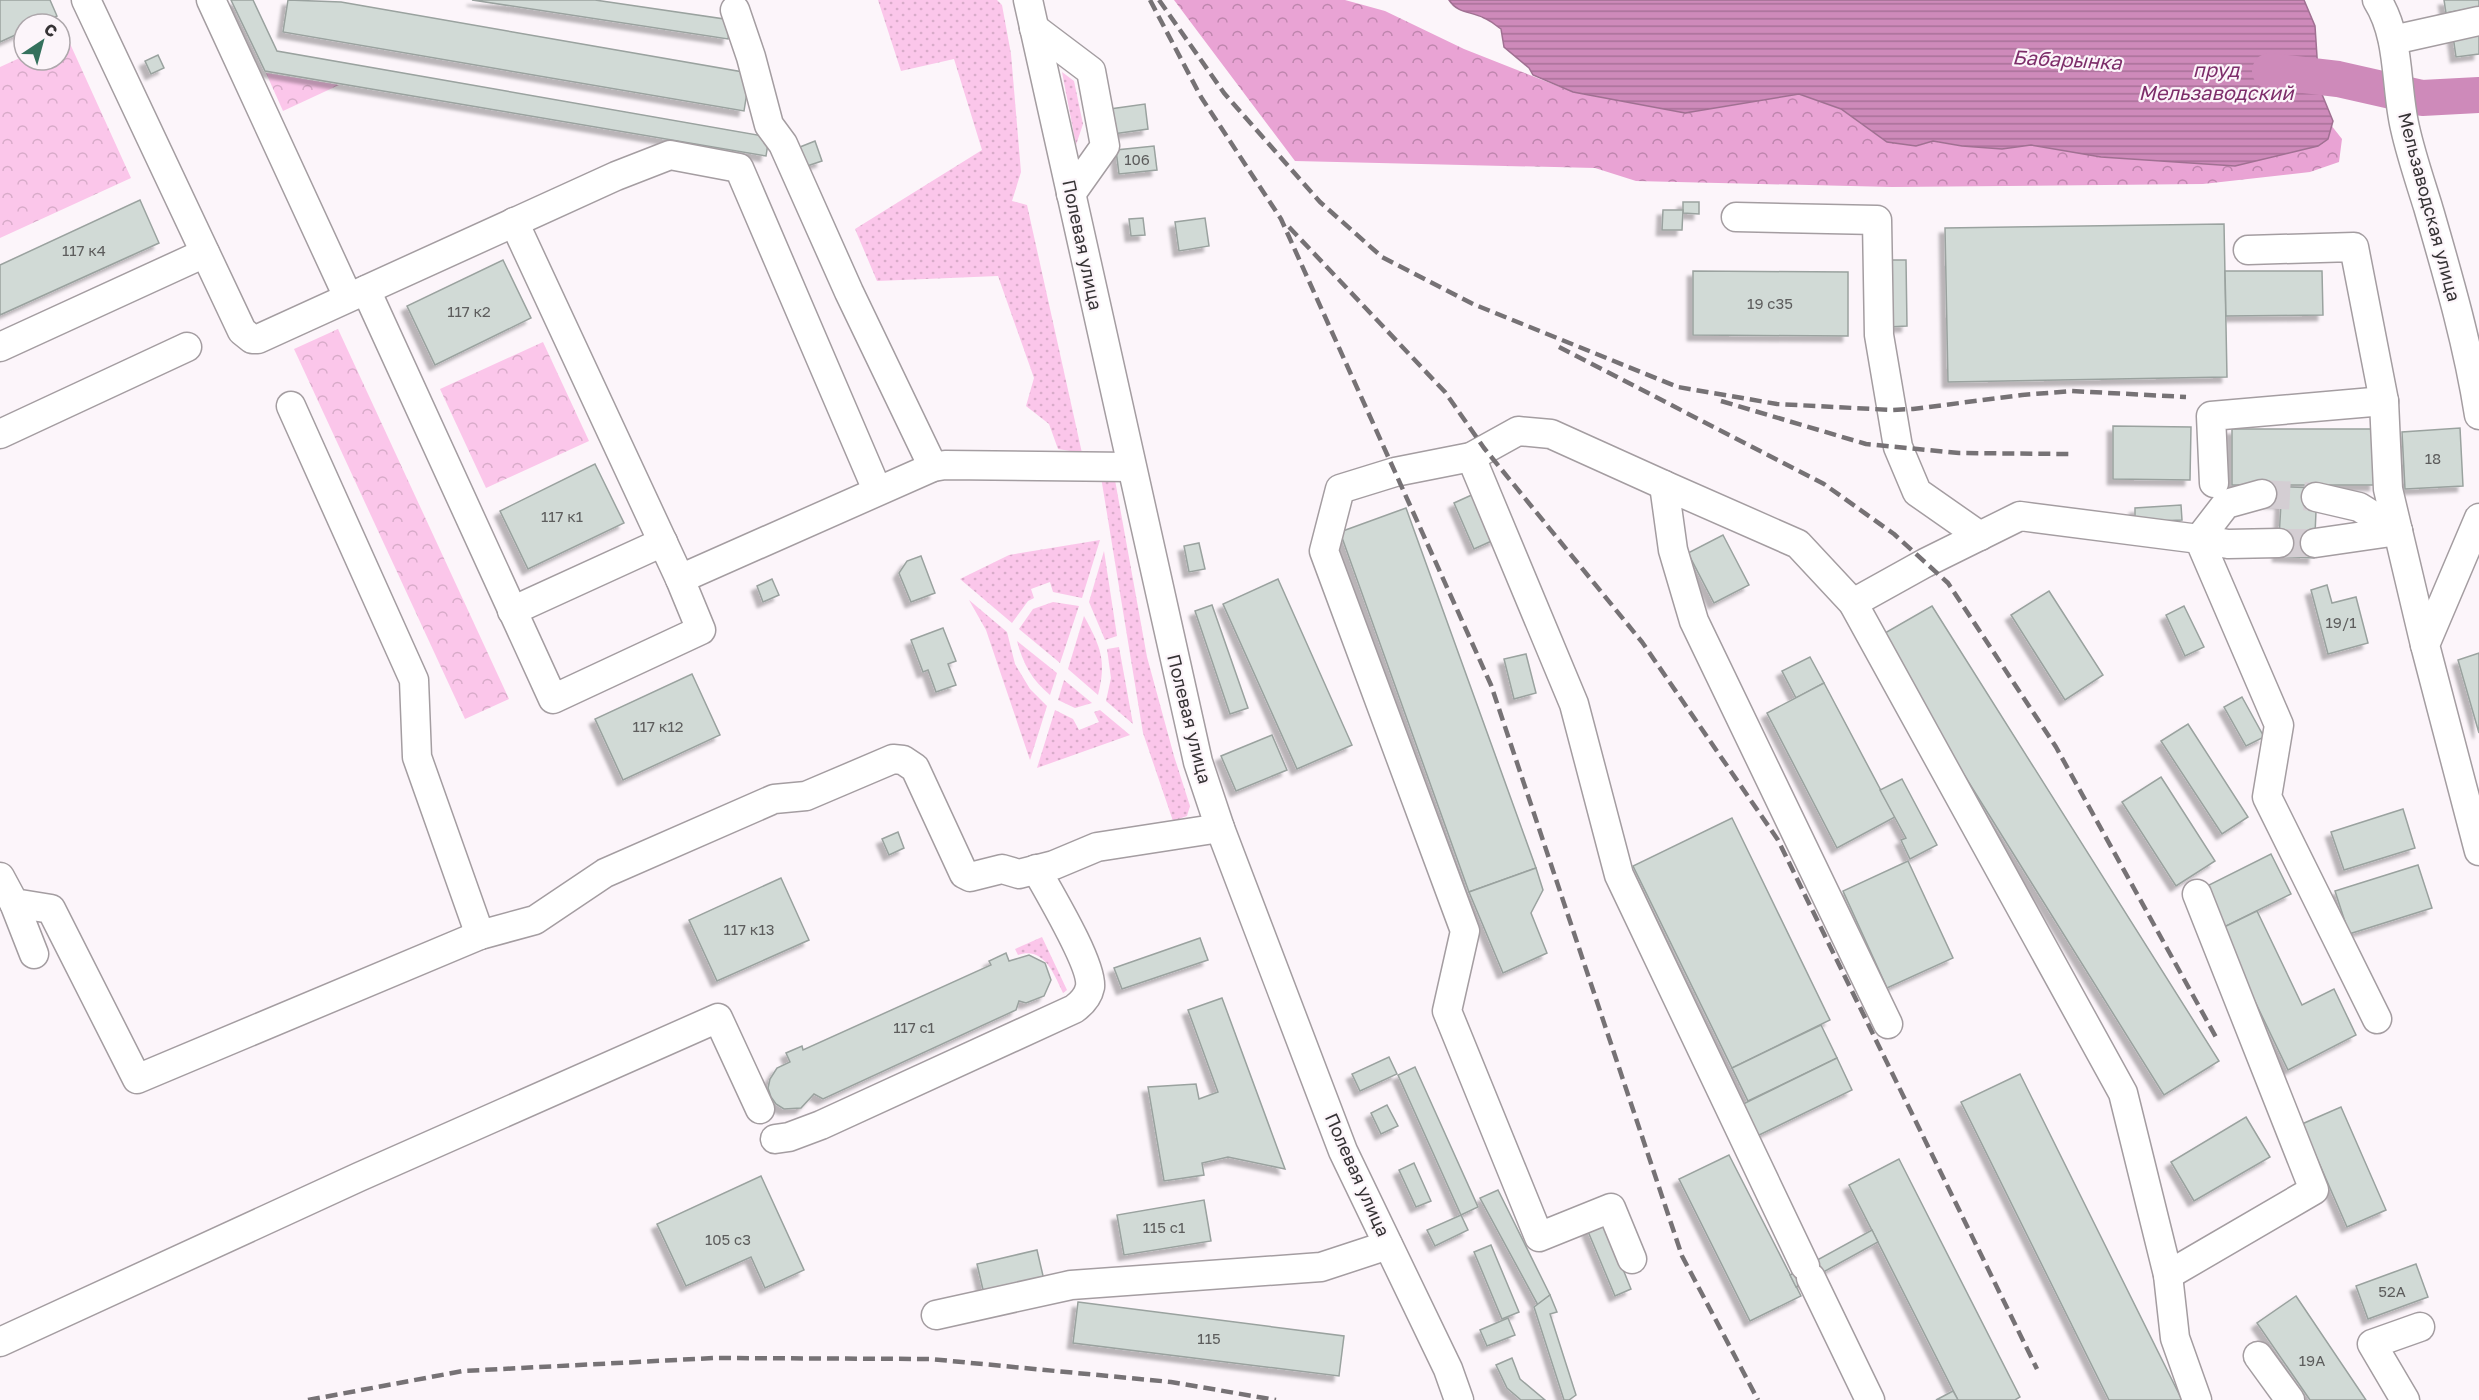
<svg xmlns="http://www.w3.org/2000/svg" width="2479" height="1400" font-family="'Golos Text',sans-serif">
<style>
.grass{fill:url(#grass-dots)}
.forest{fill:url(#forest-crowns)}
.park{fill:url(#park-crowns)}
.water{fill:url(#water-rules);stroke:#a07092;stroke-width:1.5}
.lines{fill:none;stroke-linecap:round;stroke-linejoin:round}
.river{stroke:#ce8aba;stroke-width:36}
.building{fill:#d1dad6;stroke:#9aa29f;stroke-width:1.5;filter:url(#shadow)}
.minor-tunnel{stroke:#d4ced3;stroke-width:28;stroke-dasharray:28 14;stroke-linecap:butt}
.minor-casing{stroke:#a49da1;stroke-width:31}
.minor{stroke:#fff;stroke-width:28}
.rail{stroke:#767275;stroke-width:4.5;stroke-dasharray:12 6;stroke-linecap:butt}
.labels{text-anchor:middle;stroke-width:4.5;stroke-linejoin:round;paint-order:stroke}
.number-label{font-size:15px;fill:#5d5d5d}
.street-label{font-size:18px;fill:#363335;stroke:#fcf5fa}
.water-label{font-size:20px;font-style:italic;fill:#7d2d6a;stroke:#fcf5fa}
</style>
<defs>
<pattern id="grass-dots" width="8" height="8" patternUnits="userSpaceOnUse" patternTransform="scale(1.5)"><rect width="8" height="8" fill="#fbc6ea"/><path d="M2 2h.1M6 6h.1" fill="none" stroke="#d8abc9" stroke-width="1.8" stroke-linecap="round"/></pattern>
<pattern id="forest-crowns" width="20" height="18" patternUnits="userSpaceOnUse" patternTransform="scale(1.5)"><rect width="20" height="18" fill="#e9a3d4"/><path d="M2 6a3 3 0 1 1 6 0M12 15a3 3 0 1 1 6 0" fill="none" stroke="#be85ad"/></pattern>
<pattern id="park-crowns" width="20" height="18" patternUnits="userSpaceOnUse" patternTransform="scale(1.5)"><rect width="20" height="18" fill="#fbc6ea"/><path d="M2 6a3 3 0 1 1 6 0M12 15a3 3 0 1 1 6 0" fill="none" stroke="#d8abc9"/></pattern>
<pattern id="water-rules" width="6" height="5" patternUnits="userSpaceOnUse" patternTransform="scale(1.5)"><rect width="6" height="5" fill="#ce8aba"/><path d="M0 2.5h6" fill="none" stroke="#a87198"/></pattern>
<filter id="shadow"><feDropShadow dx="-5.5" dy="5.5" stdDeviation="1.5" flood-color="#0004"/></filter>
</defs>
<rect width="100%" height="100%" fill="#fcf5fa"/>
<g class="grass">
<polygon points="878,0 997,0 1002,5 1011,54 1021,172 1012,201 1027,205 1082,453 1058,449 1049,424 1026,406 1034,378 998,276 877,281 855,229 982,150 954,59 901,71"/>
<polygon points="1062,72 1074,81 1083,124 1076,145"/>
<polygon points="1101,477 1115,480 1147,657 1174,756 1190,806 1187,816 1173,821 1143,733"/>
<polygon points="1100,540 1082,598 1053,592 1050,582 1031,589 1034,598 1028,601 1012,623 960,579 1009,555"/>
<polygon points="1104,551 1117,636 1105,640 1089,602"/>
<polygon points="969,600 1007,632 1015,664 1030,689 1047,706 1030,760 986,630"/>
<polygon points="1053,602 1079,606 1060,663 1019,629 1033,609"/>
<path d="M1084 616C1100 646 1107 660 1098 695L1068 669Z"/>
<path d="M1017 641 1057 673 1050 695C1032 680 1023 664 1017 641Z"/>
<polygon points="1119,647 1133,724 1106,701 1111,678 1107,649"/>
<polygon points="1064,680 1092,703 1075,708 1058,700"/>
<polygon points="1055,710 1073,719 1079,730 1099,722 1094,712 1100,710 1130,735 1037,768"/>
<path d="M1042 937 1067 990 1063 993C1054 974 1044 946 1018 955L1015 949Z"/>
</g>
<polygon class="forest" points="1174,0 1345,0 1385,11 1464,49 1573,92 1685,113 1799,94 1841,109 1887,142 1916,146 1932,141 1962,146 2002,149 2031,145 2101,157 2235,166 2331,125 2342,139 2339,162 2310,172 2203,184 1892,187 1636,181 1595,168 1295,161"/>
<g class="park">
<polygon points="67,37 131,178 0,238 0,67 24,56 24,60 60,60 60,40"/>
<polygon points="266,73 339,85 283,111"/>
<polygon points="338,329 509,699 465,719 294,349"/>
<polygon points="543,342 589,441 486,488 440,389"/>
</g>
<path class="water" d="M1449 0H2304L2315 26 2319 87 2333 121 2328 139 2318 146 2235 166 2101 157 2031 145 2002 149 1962 146 1933 141 1916 146 1887 142 1841 109 1799 94 1685 113 1573 92 1533 75 1529 68 1504 47 1501 29C1495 25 1490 20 1484 18 1471 11 1458 14 1449 0Z"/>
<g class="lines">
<polyline class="river" points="2270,71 2338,79 2422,98 2479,95"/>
</g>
<g class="building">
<polygon points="0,0 50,0 57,16 39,24 24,24 24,31 0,42"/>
<polygon points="231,0 253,0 277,51 769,137 766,156 265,71"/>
<polygon points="288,0 341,2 743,72 747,92 744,111 283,32"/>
<polygon points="472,0 595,0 731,20 728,39"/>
<polygon points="2444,0 2479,0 2479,7 2446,13"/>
<polygon points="2479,32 2479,54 2456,57 2453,36"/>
<polygon points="158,55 164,68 151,74 145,61"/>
<polygon points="1145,104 1148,129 1106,135 1103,110"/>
<polygon points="815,141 822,161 807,166 800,147"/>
<polygon points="1154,146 1157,170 1119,174 1116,150"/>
<polygon points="140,200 159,243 0,315 0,265"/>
<polygon points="1683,202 1699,202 1699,214 1683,213"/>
<polygon points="1663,210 1683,210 1682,230 1662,230"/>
<polygon points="1143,218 1145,235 1131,236 1129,219"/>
<polygon points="1205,218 1209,246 1179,251 1175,222"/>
<polygon points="2224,224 2227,377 1948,382 1945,228"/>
<polygon points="503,260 531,318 435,365 407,306"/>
<polygon points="1886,260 1906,260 1907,326 1888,327"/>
<polygon points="1693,271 1848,272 1848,336 1693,335"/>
<polygon points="2225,271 2322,271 2323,315 2226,316"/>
<polygon points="2113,426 2191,427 2190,480 2113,479"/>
<polygon points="2460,428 2463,486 2405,489 2402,432"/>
<polygon points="2232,429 2374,429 2375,485 2232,485"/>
<polygon points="595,464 624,523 528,569 500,511"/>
<polygon points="2262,486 2317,488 2314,558 2278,556 2281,503 2262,502"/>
<polygon points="1476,493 1496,539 1474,549 1454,503"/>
<polygon points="2181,505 2182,520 2135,522 2135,508"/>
<polygon points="1406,508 1536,868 1469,892 1340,532"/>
<polygon points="1723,535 1749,585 1714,603 1688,553"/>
<polygon points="1199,543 1205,569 1189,572 1184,546"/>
<polygon points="921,556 935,593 911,602 899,573 907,561"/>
<polygon points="772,579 779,595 763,602 757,586"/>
<polygon points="1278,579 1352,745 1297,769 1223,604"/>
<polygon points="2327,585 2332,603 2356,597 2368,643 2328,654 2311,590"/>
<polygon points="2049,591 2103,675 2065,700 2011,615"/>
<polygon points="1212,605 1248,708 1230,714 1195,611"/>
<polygon points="1932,606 2219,1061 2164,1095 1878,637"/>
<polygon points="2184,606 2204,647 2185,656 2166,615"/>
<polygon points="943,628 956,661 948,664 956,685 936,692 928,670 923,672 911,640"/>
<polygon points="2479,653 2479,733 2458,660"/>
<polygon points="1526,654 1536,693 1514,699 1504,659"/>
<polygon points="1810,657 1824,683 1796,698 1782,671"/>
<polygon points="692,674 720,735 623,780 595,719"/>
<polygon points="1824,683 1895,817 1837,848 1767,713"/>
<polygon points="2242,697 2264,737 2246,746 2224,707"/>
<polygon points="2188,724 2248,817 2222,834 2161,741"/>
<polygon points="1272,735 1287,770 1236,791 1221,756"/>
<polygon points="2161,777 2215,861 2176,886 2122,802"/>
<polygon points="1902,779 1937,845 1910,859 1901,840 1906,838 1880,790"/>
<polygon points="2403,809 2415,848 2344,870 2331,832"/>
<polygon points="1732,818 1830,1020 1732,1068 1633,866"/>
<polygon points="898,832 904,848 889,855 882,839"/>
<polygon points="2271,854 2291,894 2220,929 2201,889"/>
<polygon points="1908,861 1953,958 1887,988 1843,891"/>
<polygon points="2418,865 2432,908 2349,934 2335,891"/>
<polygon points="1536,868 1543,890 1531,913 1547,953 1503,973 1469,892"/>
<polygon points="781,878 809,940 717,981 689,920"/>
<polygon points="2257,911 2302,1005 2334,989 2356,1035 2288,1070 2220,929"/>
<polygon points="1200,938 1208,960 1122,989 1114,968"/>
<polygon points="1006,953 1009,961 1029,955 1045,963 1051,980 1044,996 1026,1003 1019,1001 1016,1010 823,1099 814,1094 801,1108 784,1109 776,1104 771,1097 768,1088 770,1079 777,1068 790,1062 786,1053 802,1046 803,1050 991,965 989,961"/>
<polygon points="1222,998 1285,1169 1228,1157 1202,1163 1204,1175 1164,1181 1148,1087 1196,1084 1199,1099 1218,1092 1188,1010"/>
<polygon points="1821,1025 1837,1058 1748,1101 1732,1068"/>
<polygon points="1389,1057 1397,1074 1360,1091 1352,1074"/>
<polygon points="1837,1058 1852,1090 1753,1138 1737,1107"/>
<polygon points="1415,1067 1478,1207 1461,1215 1398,1075"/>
<polygon points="2020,1074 2182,1400 2109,1400 1961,1102"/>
<polygon points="1387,1105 1398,1126 1381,1134 1371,1113"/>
<polygon points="2341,1107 2386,1210 2347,1227 2302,1124"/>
<polygon points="2246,1117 2270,1157 2194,1201 2171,1162"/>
<polygon points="1729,1155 1801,1296 1750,1321 1679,1179"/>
<polygon points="1899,1159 2020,1397 2015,1400 1958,1400 1849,1185"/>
<polygon points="1414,1163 1431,1201 1416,1207 1399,1170"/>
<polygon points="761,1176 804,1270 765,1288 751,1257 686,1286 657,1224"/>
<polygon points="1498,1190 1550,1295 1538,1305 1480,1198"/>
<polygon points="1204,1200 1211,1241 1124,1255 1117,1215"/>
<polygon points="1461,1215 1468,1230 1435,1246 1427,1230"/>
<polygon points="1604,1222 1631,1289 1615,1296 1587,1229"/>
<polygon points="1872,1230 1878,1242 1796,1287 1790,1275"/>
<polygon points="1491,1245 1519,1312 1502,1319 1474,1252"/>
<polygon points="1037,1250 1044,1280 984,1294 977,1264"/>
<polygon points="2416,1264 2428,1297 2368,1319 2356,1286"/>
<polygon points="1550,1295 1557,1312 1550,1314 1576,1395 1569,1400 1564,1400 1534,1307"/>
<polygon points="2296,1296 2366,1400 2310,1400 2257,1323"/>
<polygon points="1078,1302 1344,1336 1339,1376 1073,1343"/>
<polygon points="1508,1318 1515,1335 1487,1346 1480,1330"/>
<polygon points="1512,1358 1520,1379 1545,1400 1521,1400 1507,1388 1496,1365"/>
<polygon points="1953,1391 1958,1400 1936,1400"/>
</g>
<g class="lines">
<g class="minor-tunnel">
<polyline points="2262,494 2316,497"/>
<polyline points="2279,543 2315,543"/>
</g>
<g class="minor-casing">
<g id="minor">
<polyline points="86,0 242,331 252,339 258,339 616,176 670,155 739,168 877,490"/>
<polyline points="211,0 348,297"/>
<polyline points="1028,0 1198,762 1220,828 1343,1151 1448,1369 1459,1400"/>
<path d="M2377 0C2401 38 2395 86 2405 128 2411 155 2420 181 2428 207 2448 276 2468 344 2479 415"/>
<polyline points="735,10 751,57 769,125 783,144 849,292 933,467"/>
<polyline points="1034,28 1091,71 1105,146 1071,194"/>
<polyline points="2393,40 2479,21"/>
<polyline points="1736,217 1877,220 1879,335 1898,447 1917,492 1980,536"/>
<polyline points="2248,250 2354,247 2384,401 2388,489 2425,645"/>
<polyline points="366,290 553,699 701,630 680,579 514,222"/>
<polyline points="0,347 205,253"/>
<polyline points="291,406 414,680 417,757 480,935"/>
<polyline points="0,434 187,347"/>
<polyline points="1471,457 1574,704 1619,875 1805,1266"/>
<polyline points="2214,483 2211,416 2384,401"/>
<polyline points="2262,494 2226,504 2199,539 2228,544 2279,543"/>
<polyline points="2316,497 2359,507 2398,531"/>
<polyline points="2479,518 2425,645 2479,851"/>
<polyline points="2315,543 2398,531"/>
<polyline points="680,579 933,467 945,465 1131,467"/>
<polyline points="1853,603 1925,563 2020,516 2199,539 2279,725 2267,797 2377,1019"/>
<polyline points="512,611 663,542"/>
<polyline points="0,877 14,903 51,909 137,1079 480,935 535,920 605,873 774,799 806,796 893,759 903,760 915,768 964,874 970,877 1002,869 1019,874 1054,865 1097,847 1220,828"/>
<polyline points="14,903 34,954"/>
<polyline points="1888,1024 1694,621 1673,550 1664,485 1798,544 1853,603 2123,1093 2168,1275 2175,1338 2197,1400"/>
<path d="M775 1139 789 1137 821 1125 1074 1009C1081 1004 1088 997 1090 987 1093 965 1048 891 1036 869"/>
<polyline points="1632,1259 1611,1208 1539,1237 1447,1011 1465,931 1324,551 1340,489 1395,472 1471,457 1518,431 1551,434 1664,485"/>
<polyline points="2168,1275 2314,1190 2197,894"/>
<polyline points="1811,1278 1870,1400"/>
<polyline points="936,1315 1071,1285 1321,1267 1388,1245"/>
<polyline points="0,1342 359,1177 718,1018 760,1109"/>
<polyline points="2258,1356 2290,1400"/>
<polyline points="2405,1400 2372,1344 2420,1327"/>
</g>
</g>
<use href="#minor" class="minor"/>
<g class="rail">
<polyline points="1150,0 1201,97 1281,219 1491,685 1682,1256 1758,1400"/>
<polyline points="1159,0 1224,93 1320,202 1382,257 1473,304 1678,387 1777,404 1892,410 1913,409 2022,395 2072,391 2186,397"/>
<polyline points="1289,227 1445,392 1484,448 1642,642 1778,840 2037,1369"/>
<polyline points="1559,347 1824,484 1894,534 1948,583 2056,747 2217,1039"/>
<polyline points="1721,401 1866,444 1959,453 2070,454"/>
<polyline points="308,1400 463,1371 714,1358 930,1359 1171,1382 1276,1400"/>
</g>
</g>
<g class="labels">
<g class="number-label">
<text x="1137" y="165">106</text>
<text x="84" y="256">117 к4</text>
<text x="1770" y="309">19 c35</text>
<text x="469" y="317">117 к2</text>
<text x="2433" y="464">18</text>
<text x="562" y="522">117 к1</text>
<text x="2341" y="628">19/1</text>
<text x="658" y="732">117 к12</text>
<text x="749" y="935">117 к13</text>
<text x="914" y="1033">117 с1</text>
<text x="1164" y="1233">115 с1</text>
<text x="728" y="1245">105 с3</text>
<text x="2392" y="1297">52А</text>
<text x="1209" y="1344">115</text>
<text x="2312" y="1366">19А</text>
</g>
<g class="street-label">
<text transform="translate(2429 207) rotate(75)" y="6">Мельзаводская улица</text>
<text transform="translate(1082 245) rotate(78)" y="6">Полевая улица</text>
<text transform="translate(1189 719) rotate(76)" y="6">Полевая улица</text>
<text transform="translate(1357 1175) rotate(66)" y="6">Полевая улица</text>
</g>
<g class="water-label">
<text transform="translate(2067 60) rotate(3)" y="7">Бабарынка</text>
<text x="2216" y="77">пруд<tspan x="2216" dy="23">Мельзаводский</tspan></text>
</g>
</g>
<g transform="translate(42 42) rotate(36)"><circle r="28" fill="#fcf5fa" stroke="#ada7ab" stroke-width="1.5"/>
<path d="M0-4.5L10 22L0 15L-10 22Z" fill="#34715d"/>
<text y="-9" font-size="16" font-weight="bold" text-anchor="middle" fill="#363335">С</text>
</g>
</svg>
